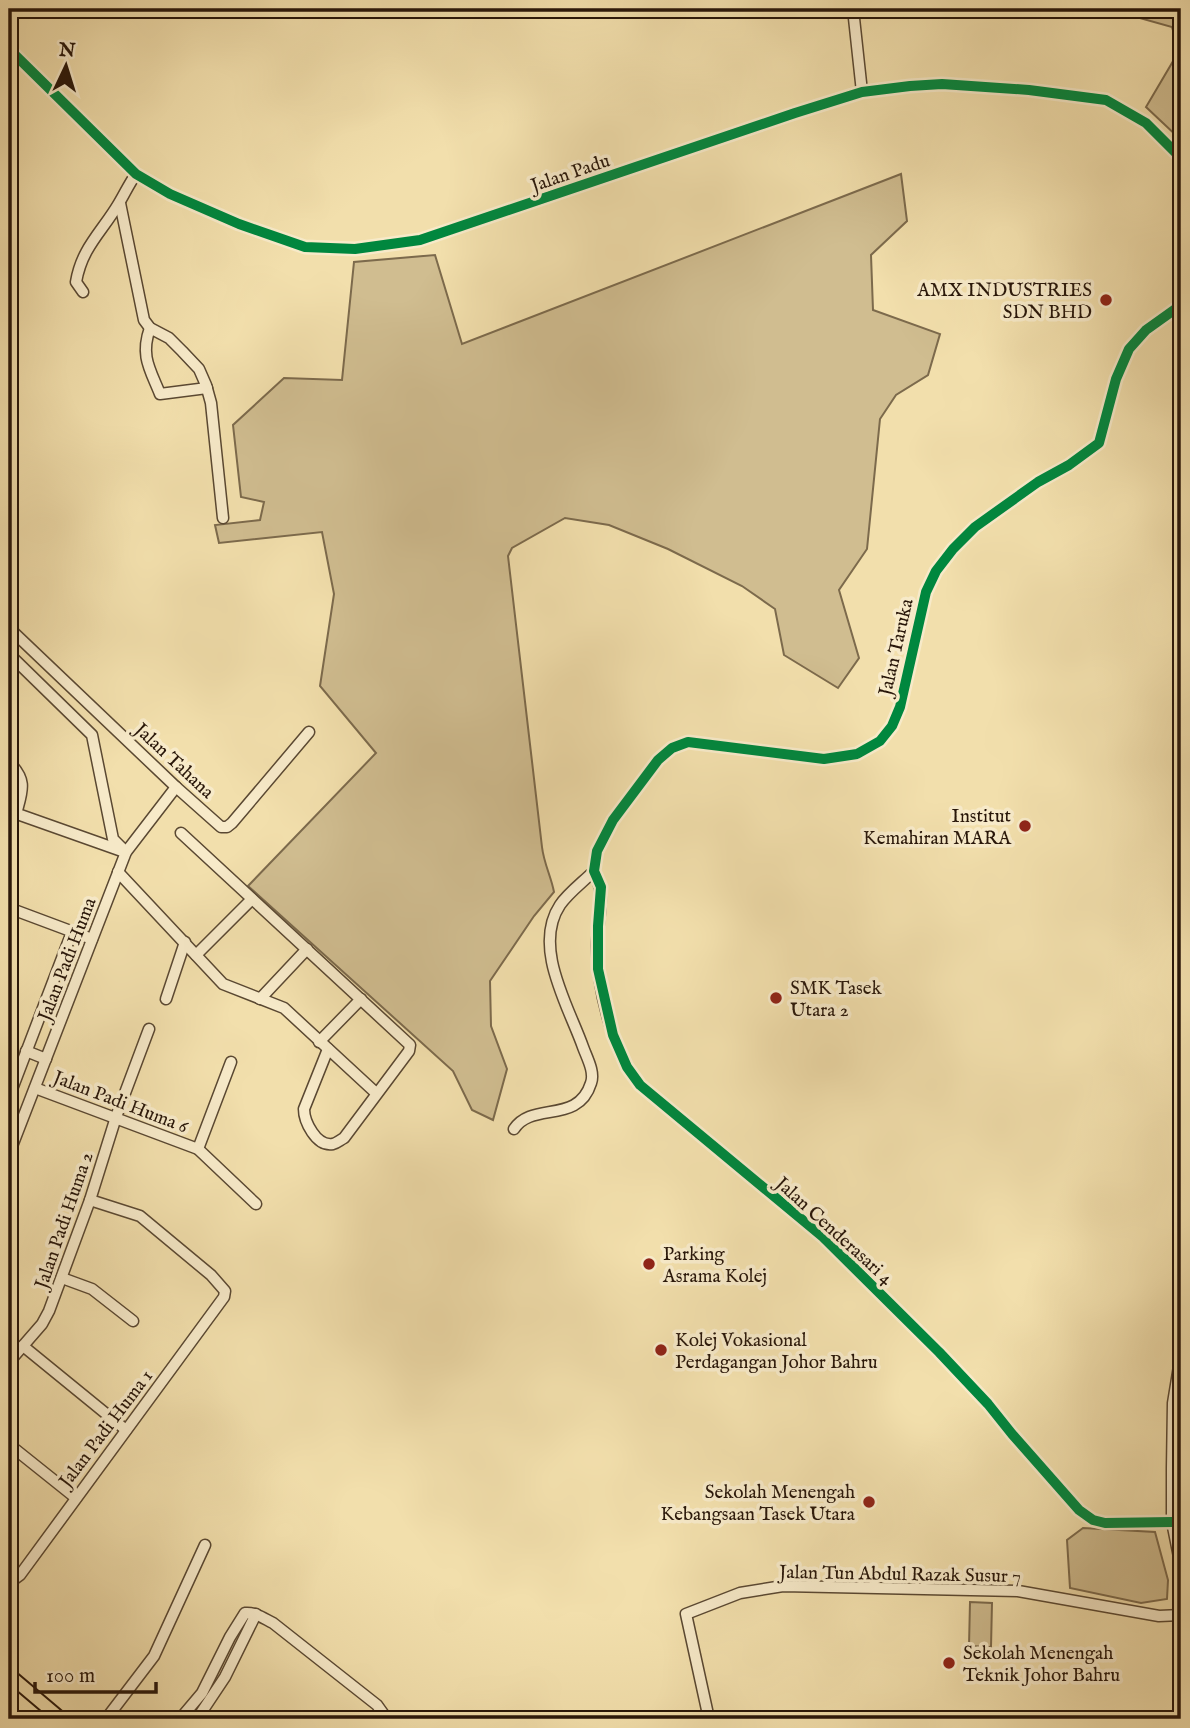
<svg xmlns="http://www.w3.org/2000/svg" width="1190" height="1728" font-family="'IM FELL English',serif">
<style>
.green{fill:#d0bd90;stroke:#7c6a4c;stroke-width:2}
.lines{fill:none;stroke-linecap:round;stroke-linejoin:round}
.minor-casing{stroke:#5a4832;stroke-width:13}
.major-casing{stroke:#281609;stroke-width:16}
.minor{stroke:#f7eac9;stroke-width:10}
.major{stroke:#f2dfac;stroke-width:12}
.cycleway-casing{stroke:#f7eac9;stroke-width:15}
.cycleway{stroke:#00873e;stroke-width:10}
.poi-dot{fill:#8f2418;stroke:#f7eac9;stroke-width:2.5}
.labels{text-anchor:middle;stroke-width:7;stroke-linejoin:round;paint-order:stroke}
.street-label{font-size:19px;fill:#281609;stroke:#f7eac9}
.poi-label{font-size:19px;fill:#281609;stroke:#f7eac9;text-anchor:start}
</style>
<rect width="100%" height="100%" fill="#f2dfac"/>
<filter id="stains"><feTurbulence type="fractalNoise" baseFrequency=".00286" numOctaves="4"/><feColorMatrix values="0 0 0 0 .2 0 0 0 0 .09 0 0 0 0 .02 0 0 0 .5 -.17"/></filter>
<radialGradient id="worn" r=".72"><stop offset=".6" stop-color="#630" stop-opacity="0"/><stop offset="1" stop-color="#630" stop-opacity=".3"/></radialGradient>
<g class="green">
<polygon points="1129,9 1181,9 1181,140 1146,107 1179,51 1172,27 1129,15"/>
<path d="M901 174 907 221 871 255 873 310 940 334 928 375 896 395 880 419 867 549 839 590 859 658 838 688 784 655 775 609 742 586 668 549 609 525 565 518 512 548 508 556 542 847C544 864 551 876 554 892L534 916 490 981 491 1026 507 1069 493 1120 472 1110 453 1071 248 886 376 753 320 686 334 594 322 532 219 543 215 525 260 520 264 502 241 497 233 425 284 378 342 380 354 262 435 255 462 344Z"/>
<polygon points="1083,1528 1155,1532 1168,1580 1167,1599 1141,1603 1070,1588 1067,1540"/>
<polygon points="970,1602 992,1603 991,1647 969,1646"/>
</g>
<g class="lines">
<g class="minor-casing">
<g id="minor">
<polyline points="853,9 862,92"/>
<polyline points="9,49 136,174 170,194 239,224 305,247 355,249 420,240 795,113 862,92 910,86 942,84 1029,90 1106,100 1146,123 1181,158"/>
<polyline points="120,203 144,320 150,328 169,338 182,351 199,369 206,385 211,403 223,518"/>
<path d="M83 292 76 282C82 247 102 232 119 203 125 193 129 184 136 174"/>
<path d="M150 328C140 356 150 369 160 394L207 388"/>
<polyline points="9,628 176,787 221,827 227,827 232,823 309,732"/>
<polyline points="9,654 92,735 113,839 126,852"/>
<path d="M9 762C28 781 22 791 16 814"/>
<polyline points="9,811 122,851"/>
<path d="M181 833 410 1045 409 1051 344 1138C340 1140 337 1143 333 1144 316 1147 304 1121 304 1109L328 1049"/>
<path d="M594 871C607 894 597 921 597 946 597 986 613 1055 640 1085L823 1237 939 1352 988 1404 1012 1434 1079 1510 1093 1520 1105 1523 1172 1522"/>
<polyline points="594,871 597,851 613,820 658,760 672,748 688,742 824,759 857,754 880,741 892,726 900,707 926,592 936,571 953,549 975,527 1038,482 1069,465 1099,443 1116,379 1129,349 1146,330 1181,305"/>
<polyline points="118,872 223,984 284,1008 376,1093"/>
<polyline points="9,908 92,939"/>
<polyline points="196,955 252,899"/>
<polyline points="166,999 185,942"/>
<polyline points="260,999 307,949"/>
<polyline points="319,1042 361,999"/>
<polyline points="26,1051 46,1059"/>
<polyline points="35,1088 198,1149 256,1204"/>
<polyline points="9,1097 72,932"/>
<path d="M514 1129C532 1101 578 1125 591 1083 595 1072 587 1058 583 1047 569 1007 532 947 560 905 568 893 583 882 594 871"/>
<polyline points="198,1149 231,1062"/>
<polyline points="9,1154 126,852 176,787"/>
<polyline points="62,1278 92,1289 133,1321"/>
<polyline points="23,1346 126,1430"/>
<polyline points="1181,1354 1173,1403 1172,1468 1172,1522 1181,1567"/>
<polyline points="9,1362 42,1324 49,1311 90,1200 116,1117 149,1029"/>
<polyline points="16,1450 76,1498"/>
<polyline points="9,1583 20,1575 224,1297 225,1291 211,1275 140,1216 90,1200"/>
<polyline points="106,1719 154,1656 205,1545"/>
<path d="M180 1719 202 1693 230 1637 245 1613C255 1612 263 1618 273 1623L377 1705 387 1719"/>
<polyline points="197,1719 225,1677 256,1614"/>
<polyline points="709,1719 686,1614 740,1593 783,1586 1018,1591 1159,1616 1181,1615"/>
</g>
</g>
<g class="major-casing">
<polyline id="major" points="9,1675 61,1719"/>
</g>
<use href="#minor" class="minor"/>
<use href="#major" class="major"/>
<g class="cycleway-casing">
<g id="cycleway">
<polyline points="9,49 136,174 170,194 239,224 305,247 355,249 420,240 795,113 862,92 910,86 942,84 1029,90 1106,100 1146,123 1181,158"/>
<polyline points="1172,1522 1105,1523 1093,1520 1079,1510 1012,1434 988,1404 939,1352 823,1237 640,1085 627,1067 613,1035 598,969 598,926 601,887 594,871 597,851 613,820 658,760 672,748 688,742 824,759 857,754 880,741 892,726 900,707 926,592 936,571 953,549 975,527 1038,482 1069,465 1099,443 1116,379 1129,349 1146,330 1181,305"/>
</g>
</g>
<use href="#cycleway" class="cycleway"/>
</g>
<g class="poi-dot">
<circle cx="1106" cy="300" r="7"/>
<circle cx="1025" cy="826" r="7"/>
<circle cx="776" cy="998" r="7"/>
<circle cx="649" cy="1264" r="7"/>
<circle cx="661" cy="1350" r="7"/>
<circle cx="869" cy="1502" r="7"/>
<circle cx="949" cy="1663" r="7"/>
</g>
<g class="labels">
<g class="street-label">
<text transform="translate(570 172) rotate(-19)" y="7">Jalan Padu</text>
<text transform="translate(895 647) rotate(-77)" y="7">Jalan Taruka</text>
<text transform="translate(175 760) rotate(43)" y="7">Jalan Tahana</text>
<text transform="translate(66 959) rotate(-69)" y="7">Jalan Padi Huma</text>
<text transform="translate(121 1101) rotate(21)" y="7">Jalan Padi Huma 6</text>
<text transform="translate(63 1220) rotate(-71)" y="7">Jalan Padi Huma 2</text>
<text transform="translate(835 1230) rotate(42)" y="7">Jalan Cenderasari 4</text>
<text transform="translate(105 1428) rotate(-53)" y="7">Jalan Padi Huma 1</text>
<text transform="translate(900 1573) rotate(1)" y="7">Jalan Tun Abdul Razak Susur 7</text>
</g>
<g class="poi-label">
<text x="1092" y="296" text-anchor="end">AMX INDUSTRIES<tspan x="1092" dy="22">SDN BHD</tspan></text>
<text x="1011" y="822" text-anchor="end">Institut<tspan x="1011" dy="22">Kemahiran MARA</tspan></text>
<text x="790" y="994">SMK Tasek<tspan x="790" dy="22">Utara 2</tspan></text>
<text x="663" y="1260">Parking<tspan x="663" dy="22">Asrama Kolej</tspan></text>
<text x="675" y="1346">Kolej Vokasional<tspan x="675" dy="22">Perdagangan Johor Bahru</tspan></text>
<text x="855" y="1498" text-anchor="end">Sekolah Menengah<tspan x="855" dy="22">Kebangsaan Tasek Utara</tspan></text>
<text x="963" y="1659">Sekolah Menengah<tspan x="963" dy="22">Teknik Johor Bahru</tspan></text>
</g>
</g>
<rect width="1190" height="1728" fill="none" stroke="#f2dfac" stroke-width="35"/>
<rect x="10" y="10" width="1169" height="1707" fill="none" stroke="#281609" stroke-width="3.5"/>
<rect x="18" y="18" width="1155" height="1693" fill="none" stroke="#281609" stroke-width="2"/>
<g transform="translate(66 66) rotate(4)" stroke="#f7eac9" stroke-width="5" paint-order="stroke">
<path d="M0-5L12 26L0 18L-12 26Z" fill="#281609"/>
<text y="-10" font-size="19" font-weight="bold" text-anchor="middle" fill="#281609">N</text>
</g>
<path d="M35 1682v10h121v-10" fill="none" stroke="#281609" stroke-width="3.5"/>
<text x="46" y="1682" font-size="21" fill="#281609" stroke="#f7eac9" stroke-width="5" paint-order="stroke">100 m</text>
<rect width="100%" height="100%" filter="url(#stains)"/>
<rect width="100%" height="100%" fill="url(#worn)"/>
</svg>
